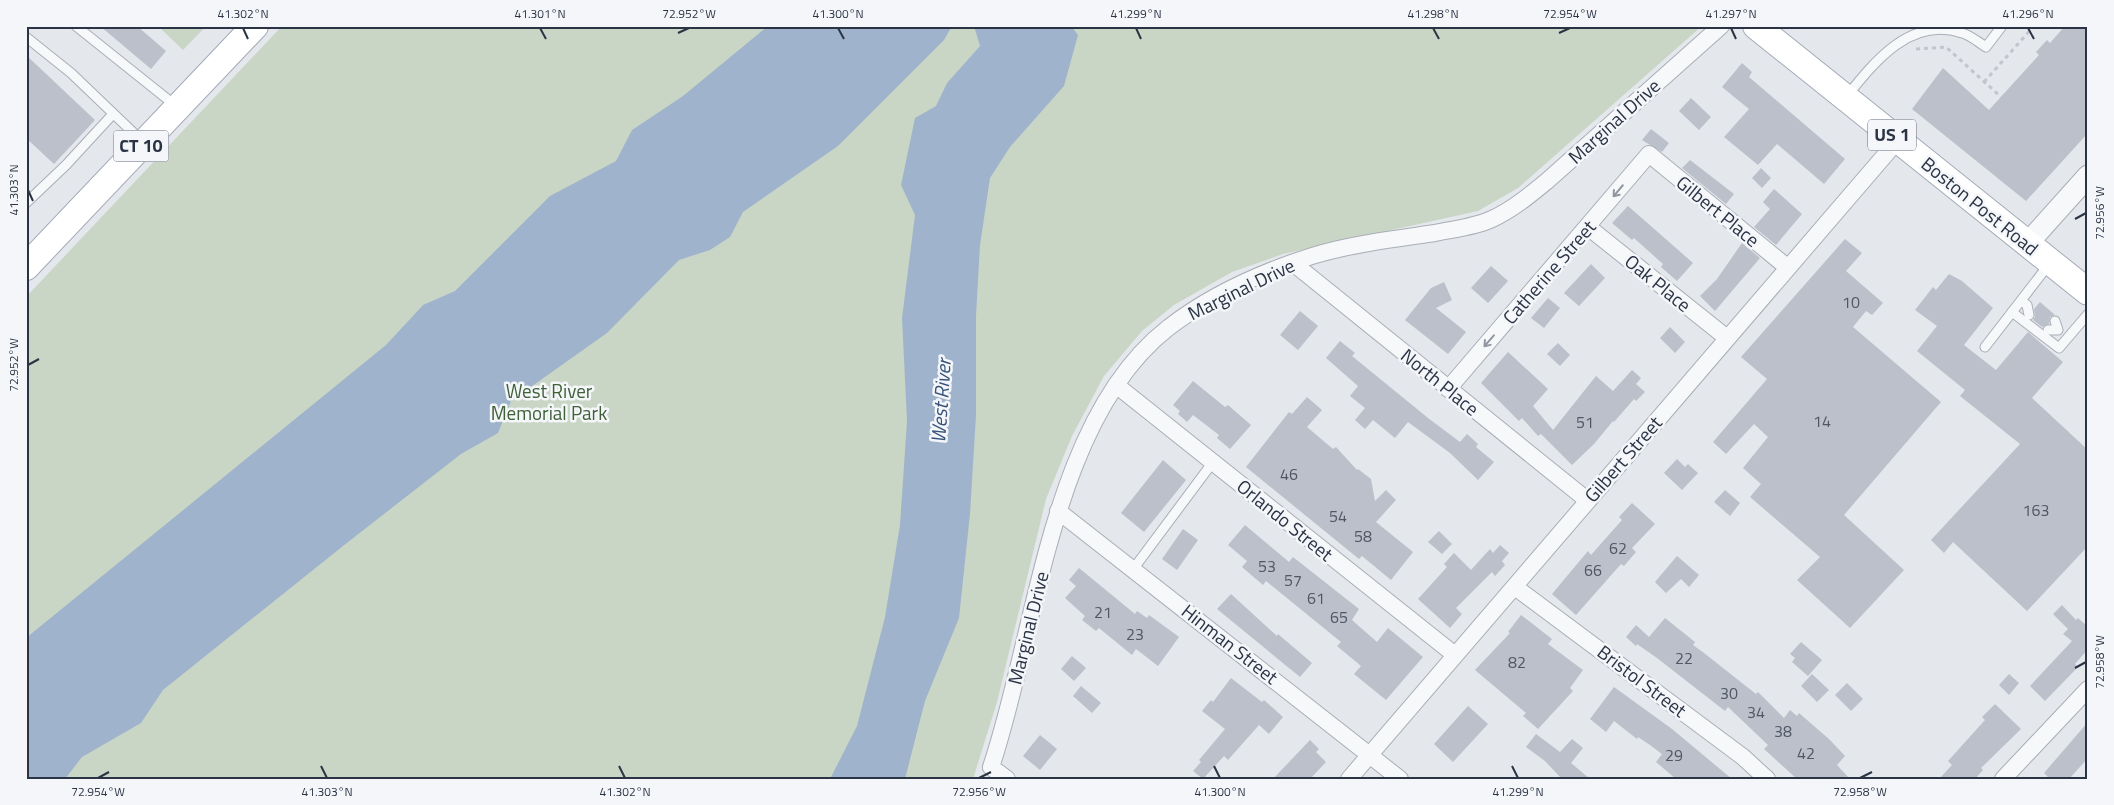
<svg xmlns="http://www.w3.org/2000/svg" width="2114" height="805" font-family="'Titillium Web',sans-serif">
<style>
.green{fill:#c9d6c5}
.water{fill:#9fb4cc}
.building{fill:#bbc0ca}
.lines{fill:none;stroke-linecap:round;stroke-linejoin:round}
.service-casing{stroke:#a9aeb7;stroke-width:11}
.minor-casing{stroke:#a9aeb7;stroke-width:18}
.tertiary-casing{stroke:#a9aeb7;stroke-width:23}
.primary-casing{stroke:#a3abb8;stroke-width:28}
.path{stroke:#c2c5cb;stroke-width:3;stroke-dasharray:4 4;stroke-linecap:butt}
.service{stroke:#f7f8fa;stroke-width:9}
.minor{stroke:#f7f8fa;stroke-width:16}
.tertiary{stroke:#f7f8fa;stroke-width:21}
.primary{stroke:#fff;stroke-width:26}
.oneway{stroke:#9196a0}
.ticks{fill:none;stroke:#2b3445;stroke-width:2}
.labels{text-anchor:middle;stroke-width:5;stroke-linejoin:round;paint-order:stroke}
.number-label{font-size:16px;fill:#4f5766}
.shield{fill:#f4f6f9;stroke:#676e7b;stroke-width:1}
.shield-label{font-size:18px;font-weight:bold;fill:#2b3445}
.street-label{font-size:19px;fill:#2b3445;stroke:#f4f6f9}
.park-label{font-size:19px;fill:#3f6138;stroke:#f4f6f9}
.water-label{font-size:20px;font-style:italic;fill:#34527a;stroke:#f4f6f9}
.neatline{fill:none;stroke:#2b3445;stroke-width:2}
.ticks-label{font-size:12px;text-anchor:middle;fill:#2b3445}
</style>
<rect width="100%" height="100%" fill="#e4e7ec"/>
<g class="green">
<polygon points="158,26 206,26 183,50"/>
<polygon points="282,26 1702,26 1518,188 1478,211 1283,254 1232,272 1174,305 1142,331 1104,376 1072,436 1046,499 997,702 973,779 26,779 26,297"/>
</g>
<g class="water">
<polygon points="768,26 952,26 944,40 838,146 743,212 730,237 710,250 679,260 607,333 511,401 498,433 461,454 343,546 163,690 141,723 82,757 65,779 26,779 26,638 386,345 423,305 455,291 550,196 616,161 632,130 683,96"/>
<polygon points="974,26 1071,26 1078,35 1064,86 1010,147 990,178 980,245 976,316 976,415 970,514 959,618 925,701 905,779 830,779 857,726 885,617 900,525 907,421 902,318 915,215 901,185 915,118 936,106 947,83 980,46"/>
</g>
<g class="building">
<polygon points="100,26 137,26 166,51 151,69"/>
<polygon points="2065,26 2088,26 2088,133 2026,201 1912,109 1943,68 1989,110 2039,55 2036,52 2047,40 2050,43"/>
<polygon points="26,55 95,120 54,164 26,138"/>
<polygon points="1742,63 1752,72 1749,77 1845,159 1824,184 1777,144 1758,165 1724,137 1749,109 1722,87"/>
<polygon points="1691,98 1711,117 1699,130 1679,111"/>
<polygon points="1651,129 1669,143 1662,152 1642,140"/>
<polygon points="1690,160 1734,194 1726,204 1682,168"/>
<polygon points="1761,168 1771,178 1762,188 1752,178"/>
<polygon points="1774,189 1802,214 1776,245 1754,227 1770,209 1763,202"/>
<polygon points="1628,206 1693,263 1677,281 1661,267 1663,264 1634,238 1632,240 1612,223"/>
<polygon points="1845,239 1862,253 1846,271 1883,303 1872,315 1866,311 1853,327 1941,402 1844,515 1904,570 1850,628 1797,580 1820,557 1750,497 1761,484 1743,468 1768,437 1754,424 1726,454 1713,442 1767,379 1741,357"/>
<polygon points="1742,243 1760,258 1715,311 1700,296 1717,279"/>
<polygon points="1591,264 1605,278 1579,306 1564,293"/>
<polygon points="1491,266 1508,281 1488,303 1471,288"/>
<polygon points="1949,274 1962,281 1993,308 1964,345 1996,370 2028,332 2063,362 2032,398 2088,450 2088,546 2027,611 1953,542 1944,553 1931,540 2020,444 1960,396 1965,390 1917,351 1937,326 1915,310 1933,287 1936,290"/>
<polygon points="1444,282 1452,300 1436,308 1466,332 1448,354 1405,320 1431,288"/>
<polygon points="1548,298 1560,308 1544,328 1531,318"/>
<polygon points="2040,302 2055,315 2050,317 2049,324 2042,327 2033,320 2035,317 2034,309"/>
<polygon points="1300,311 1318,326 1298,350 1280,335"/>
<polygon points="1670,327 1685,342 1675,353 1660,338"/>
<polygon points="1340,341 1355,353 1352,356 1428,418 1460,442 1467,434 1478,444 1476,447 1494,462 1478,480 1450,453 1408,422 1395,438 1373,420 1365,429 1355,420 1365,408 1350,396 1358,386 1326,358"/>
<polygon points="1558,343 1570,355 1560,366 1547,354"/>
<polygon points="1508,352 1548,389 1533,406 1553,430 1596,376 1613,391 1632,370 1641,378 1636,384 1645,392 1636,401 1634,399 1614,422 1613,421 1594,444 1572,465 1541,434 1538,436 1522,418 1519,421 1481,383"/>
<polygon points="1193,381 1225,407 1228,405 1251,425 1230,449 1217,438 1219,435 1193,415 1187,422 1178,414 1180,411 1173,405"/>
<polygon points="1307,397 1322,410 1307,427 1333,449 1336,447 1357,470 1358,469 1371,479 1375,501 1386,490 1396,500 1376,522 1413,552 1391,580 1362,556 1359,559 1246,467 1289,412 1292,414"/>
<polygon points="1677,459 1685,467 1688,464 1698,473 1682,490 1664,473"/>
<polygon points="1163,460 1186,480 1144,532 1121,513"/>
<polygon points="1725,490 1740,503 1730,516 1714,502"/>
<polygon points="1632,503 1655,524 1632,548 1636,552 1624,566 1621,564 1576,615 1552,594 1588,551 1591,555 1622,520 1619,517"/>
<polygon points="1245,525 1289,562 1293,557 1359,609 1352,620 1377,642 1388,628 1423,657 1386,700 1354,674 1361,666 1337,646 1341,642 1266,581 1263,585 1242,567 1247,561 1228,545"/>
<polygon points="1183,529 1198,540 1177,570 1162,559"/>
<polygon points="1439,531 1452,544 1442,554 1428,542"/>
<polygon points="1500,545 1509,553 1502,561 1505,565 1495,576 1492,572 1456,608 1462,614 1450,628 1418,599 1447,567 1444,564 1454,553 1471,570 1490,549 1493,553"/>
<polygon points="1677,556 1699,575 1689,587 1681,579 1666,593 1655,582"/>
<polygon points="1079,568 1135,614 1137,611 1147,618 1149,615 1179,637 1158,666 1136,649 1132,655 1099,628 1096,631 1082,620 1085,616 1065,598 1076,586 1069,580"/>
<polygon points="1231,594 1277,636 1278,634 1312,663 1300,677 1217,609"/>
<polygon points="2062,605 2076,620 2078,618 2088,627 2088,649 2075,664 2078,667 2045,701 2030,686 2072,641 2063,634 2068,629 2053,614"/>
<polygon points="1521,615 1552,639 1548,644 1583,670 1570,688 1573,691 1538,729 1523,716 1526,713 1475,670 1510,633 1508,632"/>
<polygon points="1665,618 1695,642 1693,645 1704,653 1756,694 1758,692 1784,718 1790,710 1797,716 1799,713 1830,740 1845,756 1837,765 1850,779 1797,779 1764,749 1768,745 1728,707 1725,711 1657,658 1637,644 1636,646 1626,637 1636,625 1649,637"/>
<polygon points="1801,642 1822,660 1808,676 1792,662 1795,658 1790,654"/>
<polygon points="1072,656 1086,668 1074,681 1061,669"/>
<polygon points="1812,674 1829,690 1817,702 1801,686"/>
<polygon points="2009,674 2019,683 2009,695 1999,685"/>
<polygon points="1231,678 1262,702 1264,700 1283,717 1269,734 1259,725 1228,760 1224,756 1203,779 1193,771 1201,762 1199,760 1225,729 1202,711 1211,700 1213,702"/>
<polygon points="1847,683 1863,699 1851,711 1835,695"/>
<polygon points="1081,686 1101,703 1092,713 1073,696"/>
<polygon points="1614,687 1672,729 1732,779 1676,779 1656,762 1662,754 1650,745 1638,737 1637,739 1614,721 1606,732 1590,719"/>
<polygon points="1995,704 2021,729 1981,768 1983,770 1975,779 1939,779 1952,765 1948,761 1985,720 1982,717"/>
<polygon points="1468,706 1488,724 1453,762 1434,744"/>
<polygon points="2088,722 2088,758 2069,779 2050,779 2044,773"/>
<polygon points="1536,734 1560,752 1572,739 1583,748 1571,763 1590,779 1562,779 1545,761 1526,747"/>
<polygon points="1040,735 1057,749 1040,770 1023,756"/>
<polygon points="1310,740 1319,749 1316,752 1326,762 1310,779 1273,779"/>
</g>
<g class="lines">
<g class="service-casing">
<g id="service">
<polyline points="76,26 176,106"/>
<polyline points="26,37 71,73 142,141"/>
<path d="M1847 96C1875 61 1911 16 1962 33 1970 35 1978 42 1986 47L2002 26"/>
<polyline points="26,203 66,165 113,114"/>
<polyline points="2021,301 2027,305 2029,315"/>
<polyline points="2012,312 2059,348 2088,314"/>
<polyline points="2048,330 2058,330 2055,321"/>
<polyline points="1985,347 2050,263"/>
<polyline points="1134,568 1213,462"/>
</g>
</g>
<g class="minor-casing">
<g id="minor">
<polyline points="1588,227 1727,338"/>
<polyline points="1293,263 1587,500"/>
<polyline points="1116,385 1455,655"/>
<polyline points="1448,389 1649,154 1787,267"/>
<polyline points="1058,511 1400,779"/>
<polyline points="1515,587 1743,757 1767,779"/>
<path d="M1007 779 991 767C1037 632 1050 420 1168 328 1209 296 1262 272 1312 256 1351 244 1394 239 1435 233 1454 229 1475 227 1492 219 1512 210 1530 195 1547 181L1721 26"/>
<polyline points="1349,779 1898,140"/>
<polyline points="2003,779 2088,689"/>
</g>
</g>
<g class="tertiary-casing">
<polyline id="tertiary" points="2027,244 2088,176"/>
</g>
<g class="primary-casing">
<g id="primary">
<polyline points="1756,26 2088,292"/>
<polyline points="26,267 255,26"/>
</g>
</g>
<g class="path">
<polyline points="1916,49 1946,47 2001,97"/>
<polyline points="1984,82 2034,26"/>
</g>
<use href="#service" class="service"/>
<use href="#minor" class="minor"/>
<use href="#tertiary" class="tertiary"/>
<use href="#primary" class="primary"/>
</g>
<defs><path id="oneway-shaft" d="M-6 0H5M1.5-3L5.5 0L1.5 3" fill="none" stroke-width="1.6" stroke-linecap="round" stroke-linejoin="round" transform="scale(1.25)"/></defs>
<g class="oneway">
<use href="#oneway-shaft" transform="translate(1618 191) rotate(130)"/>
<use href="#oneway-shaft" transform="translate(1489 341) rotate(131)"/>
</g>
<path class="ticks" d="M243 28 248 39M540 28 546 39M838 28 844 39M1136 28 1141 39M1433 28 1439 39M1731 28 1736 39M2028 28 2034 39M678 33 689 28M1559 33 1570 28M28 190 33 201M2075 219 2086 213M28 365 39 359M2075 668 2086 662M321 766 327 778M619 766 625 778M1214 766 1220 778M1512 766 1518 778M98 778 109 772M979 778 991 772M1860 778 1872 772"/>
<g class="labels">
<g class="number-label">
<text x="1851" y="308">10</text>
<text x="1822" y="427">14</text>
<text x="1585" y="428">51</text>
<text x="1289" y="480">46</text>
<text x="2036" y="516">163</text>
<text x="1338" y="522">54</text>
<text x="1363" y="542">58</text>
<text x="1618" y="554">62</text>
<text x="1267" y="572">53</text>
<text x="1593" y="576">66</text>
<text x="1293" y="586">57</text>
<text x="1316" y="604">61</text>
<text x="1103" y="618">21</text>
<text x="1339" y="623">65</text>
<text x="1135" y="640">23</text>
<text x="1684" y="664">22</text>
<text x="1517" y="668">82</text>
<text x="1729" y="699">30</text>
<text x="1756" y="718">34</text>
<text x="1783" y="737">38</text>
<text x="1806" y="759">42</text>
<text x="1674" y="761">29</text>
</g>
<g class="shield">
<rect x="1868" y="119.5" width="48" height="31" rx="4"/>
<rect x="113.5" y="130.5" width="55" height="31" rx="4"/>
</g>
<g class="shield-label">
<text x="1892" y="141">US 1</text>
<text x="141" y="152">CT 10</text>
</g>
<g class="street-label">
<text transform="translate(1614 121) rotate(-42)" y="7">Marginal Drive</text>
<text transform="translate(1980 206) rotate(39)" y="7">Boston Post Road</text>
<text transform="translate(1718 211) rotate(39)" y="7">Gilbert Place</text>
<text transform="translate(1549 272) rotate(-49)" y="7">Catherine Street</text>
<text transform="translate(1658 283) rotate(39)" y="7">Oak Place</text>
<text transform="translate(1241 289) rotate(-26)" y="7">Marginal Drive</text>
<text transform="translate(1440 382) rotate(39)" y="7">North Place</text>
<text transform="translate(1623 459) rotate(-49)" y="7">Gilbert Street</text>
<text transform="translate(1285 520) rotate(39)" y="7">Orlando Street</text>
<text transform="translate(1028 628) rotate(-76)" y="7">Marginal Drive</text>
<text transform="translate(1230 644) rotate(38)" y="7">Hinman Street</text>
<text transform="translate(1642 681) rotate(37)" y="7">Bristol Street</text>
</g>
<g class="park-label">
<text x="549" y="398">West River<tspan x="549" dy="22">Memorial Park</tspan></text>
</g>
<g class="water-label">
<text transform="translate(941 401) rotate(-86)" y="7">West River</text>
</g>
</g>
<rect width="2114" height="805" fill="none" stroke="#f4f6f9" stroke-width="55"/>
<rect x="28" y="28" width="2058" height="750" class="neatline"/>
<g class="ticks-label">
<text x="243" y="18">41.302°N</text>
<text x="540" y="18">41.301°N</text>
<text x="689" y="18">72.952°W</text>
<text x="838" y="18">41.300°N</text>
<text x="1136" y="18">41.299°N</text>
<text x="1433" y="18">41.298°N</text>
<text x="1570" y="18">72.954°W</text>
<text x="1731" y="18">41.297°N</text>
<text x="2028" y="18">41.296°N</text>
<text transform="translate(14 190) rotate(-90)" y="4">41.303°N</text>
<text transform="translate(2100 213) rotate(-90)" y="4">72.956°W</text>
<text transform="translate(14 365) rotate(-90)" y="4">72.952°W</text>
<text transform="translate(2100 662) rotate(-90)" y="4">72.958°W</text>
<text x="98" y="796">72.954°W</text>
<text x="327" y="796">41.303°N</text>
<text x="625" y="796">41.302°N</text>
<text x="979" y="796">72.956°W</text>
<text x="1220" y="796">41.300°N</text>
<text x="1518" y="796">41.299°N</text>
<text x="1860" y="796">72.958°W</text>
</g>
</svg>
